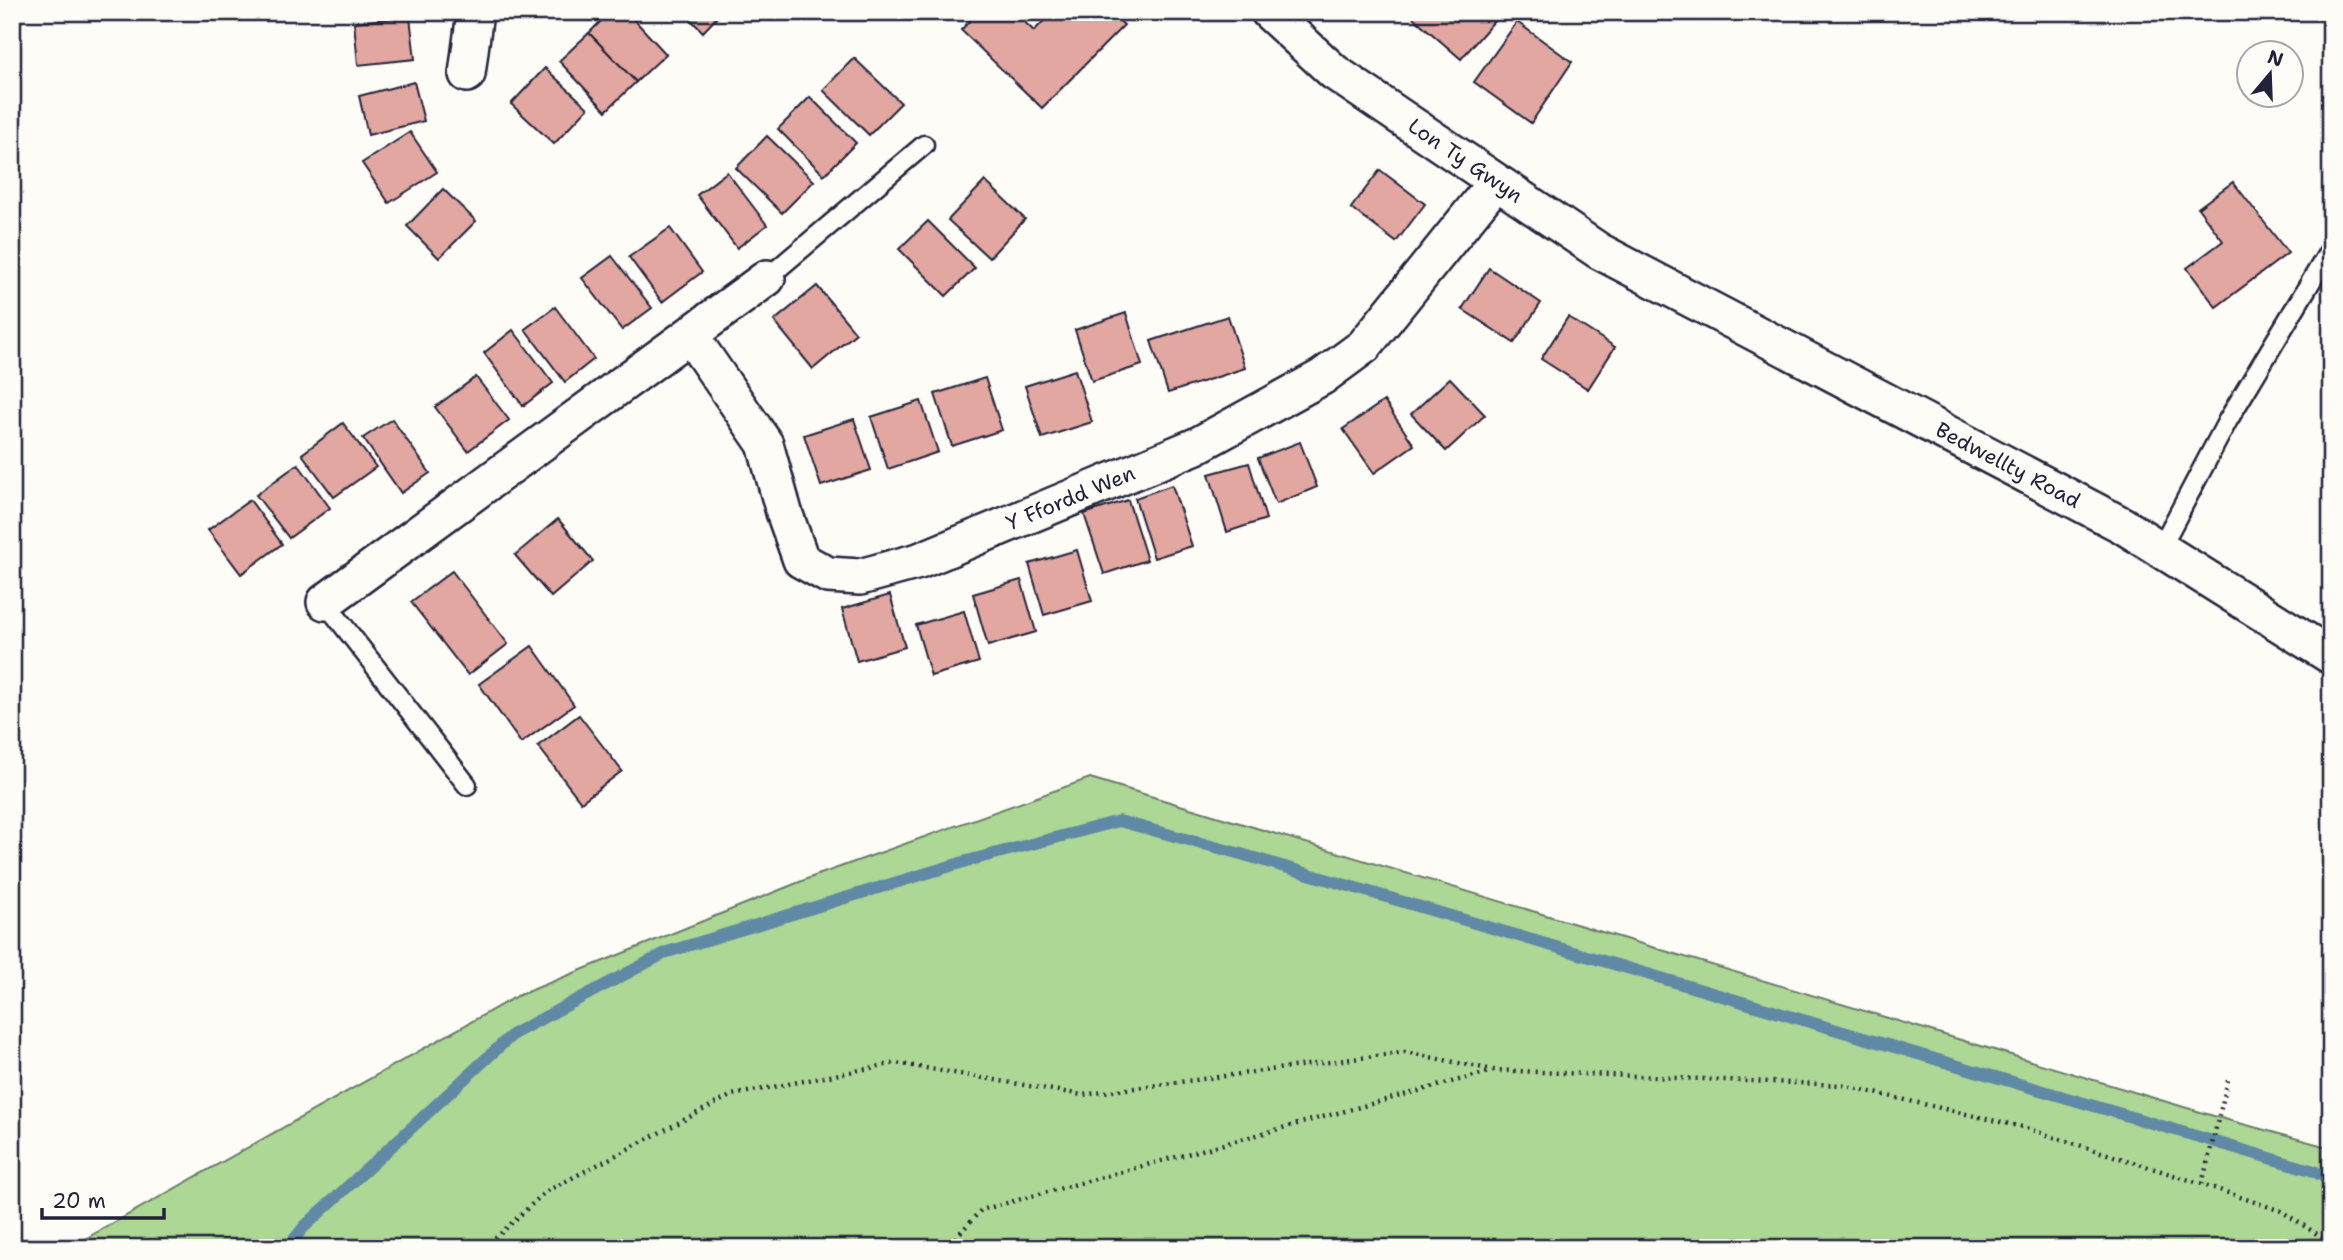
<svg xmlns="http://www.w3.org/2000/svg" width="2343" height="1260" font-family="'Shantell Sans',sans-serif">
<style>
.green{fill:#add794;stroke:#687c68;stroke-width:2}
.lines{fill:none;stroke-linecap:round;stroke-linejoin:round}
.stream{stroke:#6189a6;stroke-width:12}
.building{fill:#e1a7a0;stroke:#22223b;stroke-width:2}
.lane-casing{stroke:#22223b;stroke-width:23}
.street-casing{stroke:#22223b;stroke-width:40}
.path{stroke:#22223b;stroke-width:4.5;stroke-dasharray:2 5;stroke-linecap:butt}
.lane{stroke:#fdfcf7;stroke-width:18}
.street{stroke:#fdfcf7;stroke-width:35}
.labels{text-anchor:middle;stroke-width:5;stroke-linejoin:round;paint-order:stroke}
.street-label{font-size:21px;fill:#22223b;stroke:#fdfcf7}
</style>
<rect width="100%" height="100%" fill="#fdfcf7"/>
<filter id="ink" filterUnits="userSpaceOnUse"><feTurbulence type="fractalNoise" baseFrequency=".0143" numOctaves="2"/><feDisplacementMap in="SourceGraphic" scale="14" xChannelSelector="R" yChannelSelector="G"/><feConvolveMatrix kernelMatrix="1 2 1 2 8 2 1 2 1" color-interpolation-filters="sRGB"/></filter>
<g filter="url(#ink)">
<polygon class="green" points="1090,778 2217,1117 2331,1148 2331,1248 69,1248 517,996 812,877"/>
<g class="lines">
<polyline class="stream" points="287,1248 304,1227 513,1034 667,952 967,861 1119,821 1241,854 2314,1171 2331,1181"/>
</g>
<g class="building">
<polygon points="610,12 627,12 666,54 636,82 589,33"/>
<polygon points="683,12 722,12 703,32"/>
<polygon points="978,12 1014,12 1034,31 1052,12 1110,12 1124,25 1042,108 961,30"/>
<polygon points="1407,12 1502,12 1461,59"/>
<polygon points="410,17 415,59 358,65 354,22"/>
<polygon points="1517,22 1572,62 1531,123 1474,82"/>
<polygon points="589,33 636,82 606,111 559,61"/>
<polygon points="854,58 901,103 869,135 823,90"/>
<polygon points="545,68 588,108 554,144 511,104"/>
<polygon points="414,82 424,121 368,135 359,96"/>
<polygon points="810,97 856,143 824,175 778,129"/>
<polygon points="410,132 437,172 389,203 362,163"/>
<polygon points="767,136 814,181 782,213 736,168"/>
<polygon points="1380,170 1425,204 1396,242 1351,208"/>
<polygon points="727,172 767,225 737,248 697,195"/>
<polygon points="985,181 1025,219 989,258 948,220"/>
<polygon points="2233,182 2288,253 2216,307 2187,268 2223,241 2198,208"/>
<polygon points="443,189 476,221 439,258 407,226"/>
<polygon points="928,221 975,268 946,296 899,249"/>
<polygon points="670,228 702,272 662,302 629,257"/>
<polygon points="612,256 652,308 622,330 582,278"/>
<polygon points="1489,268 1541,303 1514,343 1462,309"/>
<polygon points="817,286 856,333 813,369 774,321"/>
<polygon points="555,307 594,359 565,382 525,329"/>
<polygon points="1126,313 1142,365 1092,381 1075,330"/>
<polygon points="1228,316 1245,368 1168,393 1151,341"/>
<polygon points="1568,317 1615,347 1588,389 1541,359"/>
<polygon points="513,330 553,383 523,406 484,353"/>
<polygon points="1075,370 1092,422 1042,438 1025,386"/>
<polygon points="476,377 509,420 468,451 435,407"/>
<polygon points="985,378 1002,430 952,446 935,394"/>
<polygon points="1450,378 1485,415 1446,451 1411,414"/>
<polygon points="921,401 938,452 888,469 871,417"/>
<polygon points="1384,401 1414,445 1374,473 1343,429"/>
<polygon points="392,419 430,473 401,493 363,438"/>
<polygon points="854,419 871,470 821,486 804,435"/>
<polygon points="343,423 376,467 334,497 302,454"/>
<polygon points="1300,442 1317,487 1276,504 1258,458"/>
<polygon points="1249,463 1266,519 1227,532 1209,474"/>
<polygon points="298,464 330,508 289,538 256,495"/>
<polygon points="1172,485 1192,546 1154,558 1135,498"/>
<polygon points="250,500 282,544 241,574 208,530"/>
<polygon points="1128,500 1147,560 1104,574 1084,514"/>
<polygon points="558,519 593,561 551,597 515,555"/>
<polygon points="1077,550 1092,601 1044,615 1029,564"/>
<polygon points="452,571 508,644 468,675 411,602"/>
<polygon points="1021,580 1036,632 988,646 973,594"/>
<polygon points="890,595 905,647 857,661 842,609"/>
<polygon points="964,611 979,662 931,676 916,625"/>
<polygon points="532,646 574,705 521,743 479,684"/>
<polygon points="579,715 622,771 581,802 538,746"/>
</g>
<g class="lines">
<g class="lane-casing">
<g id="lane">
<polyline points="767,278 924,145"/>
<polyline points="2160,549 2228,420 2331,248"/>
<polyline points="325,602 467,785"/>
</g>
</g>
<g class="street-casing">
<g id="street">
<path id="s1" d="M1269 12 1334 72 1599 251 2122 525 2331 656"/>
<polyline points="467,74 475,12"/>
<path id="s2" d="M690 335 765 444 784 512 801 560 828 575 860 577 919 561 1196 446 1322 377 1364 346 1496 182"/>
<polyline points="325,602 767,278"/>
</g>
</g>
<g class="path">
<polyline points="2202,1184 2228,1080"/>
<polyline points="485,1248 545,1192 732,1095 896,1063 1082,1095 1405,1052 1493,1070 1841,1085 2022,1127 2202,1184 2281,1211 2331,1243"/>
<polyline points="946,1248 981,1210 1492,1071"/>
</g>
<use href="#lane" class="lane"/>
<use href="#street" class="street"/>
</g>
</g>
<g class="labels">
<g class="street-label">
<text dy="7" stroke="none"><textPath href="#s1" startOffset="247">Lon Ty Gwyn</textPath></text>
<text dy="7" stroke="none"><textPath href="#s1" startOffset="870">Bedwellty Road</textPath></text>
<text dy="7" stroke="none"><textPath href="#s2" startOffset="542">Y Ffordd Wen</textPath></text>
</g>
</g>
<rect width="2343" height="1260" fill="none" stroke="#fdfcf7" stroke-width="42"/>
<rect x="21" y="21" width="2301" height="1218" fill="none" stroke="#22223b" stroke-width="2.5" filter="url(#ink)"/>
<g transform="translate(2270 74) rotate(19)"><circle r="33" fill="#fdfcf7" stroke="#a5a5ac" stroke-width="2"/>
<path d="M0-5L12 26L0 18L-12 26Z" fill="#22223b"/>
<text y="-10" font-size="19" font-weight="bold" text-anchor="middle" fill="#22223b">N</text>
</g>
<path d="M42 1208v10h122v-10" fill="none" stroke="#22223b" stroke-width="3.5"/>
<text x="52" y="1208" font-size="21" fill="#22223b" stroke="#fdfcf7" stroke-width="5" paint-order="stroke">20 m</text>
</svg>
